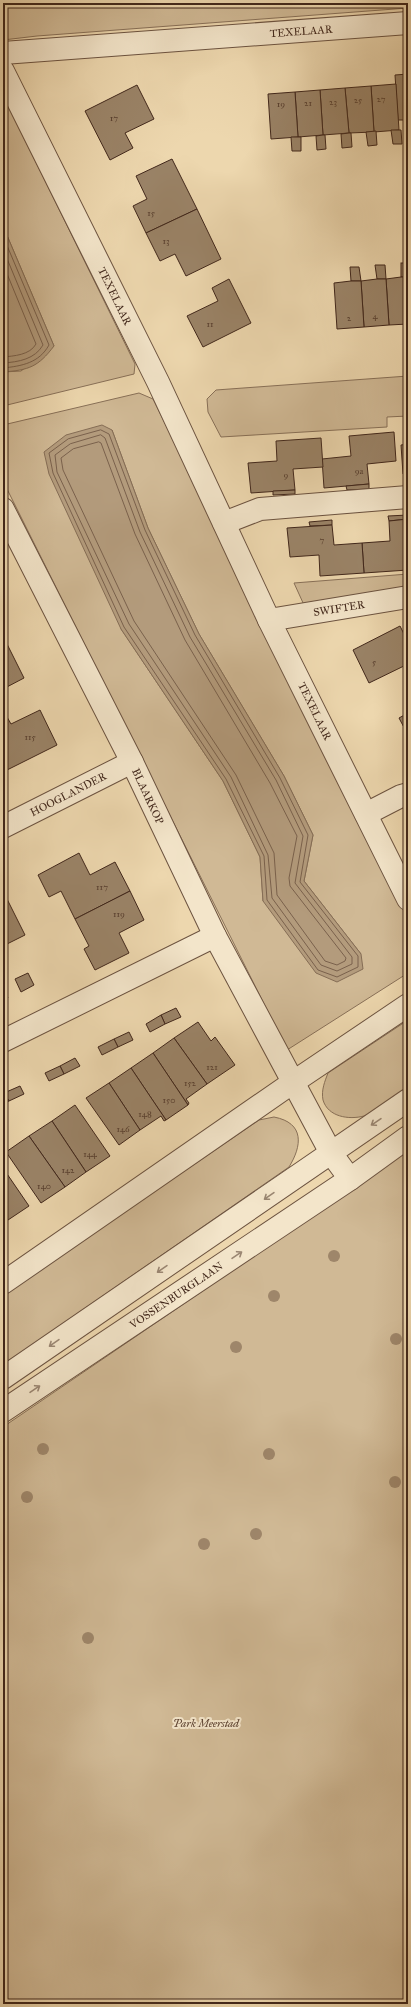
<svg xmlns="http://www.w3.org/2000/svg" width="411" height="2007" font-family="'IM FELL Great Primer',serif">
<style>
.green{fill:#d0b995;stroke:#887058;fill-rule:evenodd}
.water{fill:#b39b7c;stroke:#856d55}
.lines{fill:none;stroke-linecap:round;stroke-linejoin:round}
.shore{stroke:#7a614c;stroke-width:1}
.building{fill:#9a8367;stroke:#41271b}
.minor-casing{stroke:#6c5340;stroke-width:24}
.minor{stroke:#f3e5ca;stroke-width:22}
.tree{fill:#9e866a}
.oneway{stroke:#9a8672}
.labels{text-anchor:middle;stroke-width:4;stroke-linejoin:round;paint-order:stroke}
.number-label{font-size:9px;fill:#573e2e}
.street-label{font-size:11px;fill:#41271b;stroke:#f3e5ca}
.park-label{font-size:11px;font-style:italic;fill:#5e4433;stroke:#f3e5ca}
</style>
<rect width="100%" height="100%" fill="#edd7ae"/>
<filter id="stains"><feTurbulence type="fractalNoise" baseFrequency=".005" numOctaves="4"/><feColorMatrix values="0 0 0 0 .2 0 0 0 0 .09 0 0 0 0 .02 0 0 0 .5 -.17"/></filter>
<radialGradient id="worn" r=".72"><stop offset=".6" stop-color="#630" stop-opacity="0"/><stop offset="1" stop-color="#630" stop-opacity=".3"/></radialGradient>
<g class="green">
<polygon points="3,3 408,3 408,8 37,36 3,40"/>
<polygon points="3,95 135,364 134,374 3,406 3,372 21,371 54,346 3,226"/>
<polygon points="408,376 408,416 387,417 387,427 221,437 208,412 207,399 216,390"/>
<path d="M139 393 153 399 408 915V973L287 1050 3 481V425ZM112 430 148 528 199 634 284 776 313 835 304 881 361 954 263 901 260 857 223 781 121 629Z"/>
<polygon points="408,574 408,590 304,605 294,583"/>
<path d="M408 1020V1088C397 1095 376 1112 364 1116 349 1120 328 1117 323 1100 321 1090 325 1081 328 1073Z"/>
<path d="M274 1117C305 1123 302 1146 289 1167L3 1365V1295L259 1120Z"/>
<polygon points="408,1151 408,2004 3,2004 3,1427"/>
</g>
<g class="water">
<path d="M3 226 54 346C38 367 29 370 3 372Z"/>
<polygon points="102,425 112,430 148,528 199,634 284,776 313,835 304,881 361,954 363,969 337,982 316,973 263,901 260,857 223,781 121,629 49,474 44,452 66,435"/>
</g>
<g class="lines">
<g class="shore">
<path d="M3 236 49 345C39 363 22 366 3 368"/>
<path d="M3 249 43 345C35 359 19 362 3 363"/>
<path d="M3 264 36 344C30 355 14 356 3 357"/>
<polygon points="101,430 109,434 145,530 195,635 280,778 308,835 300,882 358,956 358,967 337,977 318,970 267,900 264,856 226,779 124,627 53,473 49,453 68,439"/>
<polygon points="101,435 105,438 140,532 190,637 276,780 303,836 295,883 352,957 352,964 337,971 321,965 272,898 268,855 231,777 129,624 57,472 55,455 70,444"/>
<polygon points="99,442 101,443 135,534 185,640 270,783 297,836 289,878 290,886 346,958 345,961 337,965 325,961 277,895 274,853 236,775 134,621 63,470 61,458 73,449"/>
</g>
</g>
<g class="building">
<polygon points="408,74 408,120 398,120 395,75"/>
<polygon points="396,84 399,130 374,132 371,86"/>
<polygon points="137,85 154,119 125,133 133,148 110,160 85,111"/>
<polygon points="371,86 374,132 349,133 345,88"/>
<polygon points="345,88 349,133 323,135 320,90"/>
<polygon points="320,90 323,135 298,137 295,92"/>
<polygon points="295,92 298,137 271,139 268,94"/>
<polygon points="391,130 401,130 402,144 393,144"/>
<polygon points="376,131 377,145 368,146 366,132"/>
<polygon points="349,133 351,133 352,147 342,148 341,134"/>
<polygon points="323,135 325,135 326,149 317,150 316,136"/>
<polygon points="291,137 301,137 301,151 292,151"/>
<polygon points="172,159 197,209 146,233 133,206 147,199 136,176"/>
<polygon points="197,209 221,259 186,276 175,254 160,261 146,233"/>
<rect x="401" y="263" width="7" height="14"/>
<polygon points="375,265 385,265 386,279 377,279"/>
<polygon points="350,267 359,267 361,281 351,281"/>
<polygon points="401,277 408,277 408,324 389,325 386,279"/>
<polygon points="229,279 251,323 203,347 187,316 218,301 212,288"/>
<polygon points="377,279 386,279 389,325 364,327 361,281"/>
<polygon points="351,281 361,281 364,327 337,329 334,283"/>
<polygon points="394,432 396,461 367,464 369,484 324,488 322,459 351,456 349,436"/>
<polygon points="321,438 323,467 293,469 295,490 251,493 248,463 277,461 276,441"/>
<polygon points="408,444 408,473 403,474 401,445"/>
<polygon points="369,484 369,489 347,490 346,486"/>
<polygon points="295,490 295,494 273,495 273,491"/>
<polygon points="408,515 408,519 389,521 388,516"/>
<polygon points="408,519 408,549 406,549 408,570 364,573 362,543 390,541 389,521"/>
<polygon points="332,520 332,525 310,526 309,522"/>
<polygon points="332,525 334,545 362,543 364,573 320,576 319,555 290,557 287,528"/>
<polygon points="400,626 408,642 408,664 369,683 353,650"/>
<polygon points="3,636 24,678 3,689"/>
<polygon points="3,710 11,724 40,710 57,745 3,772"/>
<polygon points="408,713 408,735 399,718"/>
<polygon points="79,853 90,875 115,862 130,891 75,919 61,891 49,897 38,875"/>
<polygon points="3,891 25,935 3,946"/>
<polygon points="130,891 144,920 119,933 129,953 95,970 84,949 89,946 75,919"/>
<polygon points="28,973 34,985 21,992 15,979"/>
<polygon points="3,988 8,998 3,1001"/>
<polygon points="176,1008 181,1017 165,1024 161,1015"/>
<polygon points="161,1015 165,1024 150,1032 146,1024"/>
<polygon points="198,1022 211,1041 215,1037 235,1065 207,1084 174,1038"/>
<polygon points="129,1032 133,1040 118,1047 114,1039"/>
<polygon points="174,1038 207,1084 186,1099 189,1103 188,1105 153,1053"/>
<polygon points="114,1039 118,1047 102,1055 98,1047"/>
<polygon points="153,1053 188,1105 166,1120 131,1068"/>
<polygon points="75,1058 80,1066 64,1074 60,1066"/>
<polygon points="60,1066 64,1074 49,1081 45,1073"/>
<polygon points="131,1068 166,1120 164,1121 161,1116 140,1130 109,1083"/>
<polygon points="109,1083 140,1130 119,1145 86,1098"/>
<polygon points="20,1086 24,1094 9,1101 4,1093"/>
<polygon points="4,1093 9,1101 3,1104 3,1094"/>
<polygon points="75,1105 110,1156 86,1172 52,1121"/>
<polygon points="52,1121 86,1172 65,1187 29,1136"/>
<polygon points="29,1136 65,1187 41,1203 6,1152"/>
<polygon points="3,1168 29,1206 5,1222 3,1219"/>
</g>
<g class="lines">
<g class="minor-casing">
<g id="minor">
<polyline points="3,53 408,23"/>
<polyline points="3,71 158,382 269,620 408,899"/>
<polyline points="3,509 132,762 215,936 331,1153 350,1179"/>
<polyline points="224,523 260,509 408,497"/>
<polyline points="269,620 408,597"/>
<polyline points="366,814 401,796 408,794"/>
<polyline points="3,827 132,762"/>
<polyline points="3,1041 215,936"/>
<polyline points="3,1283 292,1083 408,1005"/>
<polyline points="3,1378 408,1100"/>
<polyline points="3,1411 350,1179 408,1137"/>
</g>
</g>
<use href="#minor" class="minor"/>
</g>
<g class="tree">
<circle cx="334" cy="1256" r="6"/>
<circle cx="274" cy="1296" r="6"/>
<circle cx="396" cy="1339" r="6"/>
<circle cx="236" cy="1347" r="6"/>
<circle cx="43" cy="1449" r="6"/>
<circle cx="269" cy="1454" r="6"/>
<circle cx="395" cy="1482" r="6"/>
<circle cx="27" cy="1497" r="6"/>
<circle cx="256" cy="1534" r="6"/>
<circle cx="204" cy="1544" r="6"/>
<circle cx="88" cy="1638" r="6"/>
</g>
<defs><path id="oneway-shaft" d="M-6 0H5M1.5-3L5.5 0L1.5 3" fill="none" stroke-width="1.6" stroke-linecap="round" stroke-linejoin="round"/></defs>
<g class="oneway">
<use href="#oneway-shaft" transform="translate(376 1122) rotate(146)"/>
<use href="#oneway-shaft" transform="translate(269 1196) rotate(145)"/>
<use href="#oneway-shaft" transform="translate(237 1255) rotate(-34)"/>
<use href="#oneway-shaft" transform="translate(162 1269) rotate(145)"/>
<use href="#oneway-shaft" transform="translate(54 1343) rotate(145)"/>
<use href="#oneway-shaft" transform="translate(35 1389) rotate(-34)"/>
</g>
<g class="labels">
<g class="number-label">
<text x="381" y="102">27</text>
<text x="358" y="103">25</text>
<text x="333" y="105">23</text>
<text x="308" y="106">21</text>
<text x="281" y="107">19</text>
<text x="114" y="121">17</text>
<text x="151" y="216">15</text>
<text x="166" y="244">13</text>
<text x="375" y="319">4</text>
<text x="349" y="321">2</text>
<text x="210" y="327">11</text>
<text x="359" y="474">9a</text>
<text x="286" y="478">9</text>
<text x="322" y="543">7</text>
<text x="374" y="665">5</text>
<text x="30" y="740">115</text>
<text x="102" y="890">117</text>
<text x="119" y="917">119</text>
<text x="212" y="1070">121</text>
<text x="190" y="1086">152</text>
<text x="169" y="1103">150</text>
<text x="145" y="1117">148</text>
<text x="123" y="1132">146</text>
<text x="90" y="1157">144</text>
<text x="68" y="1173">142</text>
<text x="44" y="1189">140</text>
</g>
<g class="street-label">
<text transform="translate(301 31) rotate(-4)" y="4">TEXELAAR</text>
<text transform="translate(115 296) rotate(64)" y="4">TEXELAAR</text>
<text transform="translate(339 608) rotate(-9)" y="4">SWIFTER</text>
<text transform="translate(315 711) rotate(64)" y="4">TEXELAAR</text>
<text transform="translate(68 794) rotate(-27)" y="4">HOOGLANDER</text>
<text transform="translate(148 796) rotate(65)" y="4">BLAARKOP</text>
<text transform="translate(176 1295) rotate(-34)" y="4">VOSSENBURGLAAN</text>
</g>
<g class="park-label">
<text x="206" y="1727">Park Meerstad</text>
</g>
</g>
<rect width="411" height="2007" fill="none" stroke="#edd7ae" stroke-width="16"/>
<rect x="4" y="4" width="403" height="1999" fill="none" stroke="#41271b" stroke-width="2"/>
<rect x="8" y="8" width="395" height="1991" fill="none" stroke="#41271b"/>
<rect width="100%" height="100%" filter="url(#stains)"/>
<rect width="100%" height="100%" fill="url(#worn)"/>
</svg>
